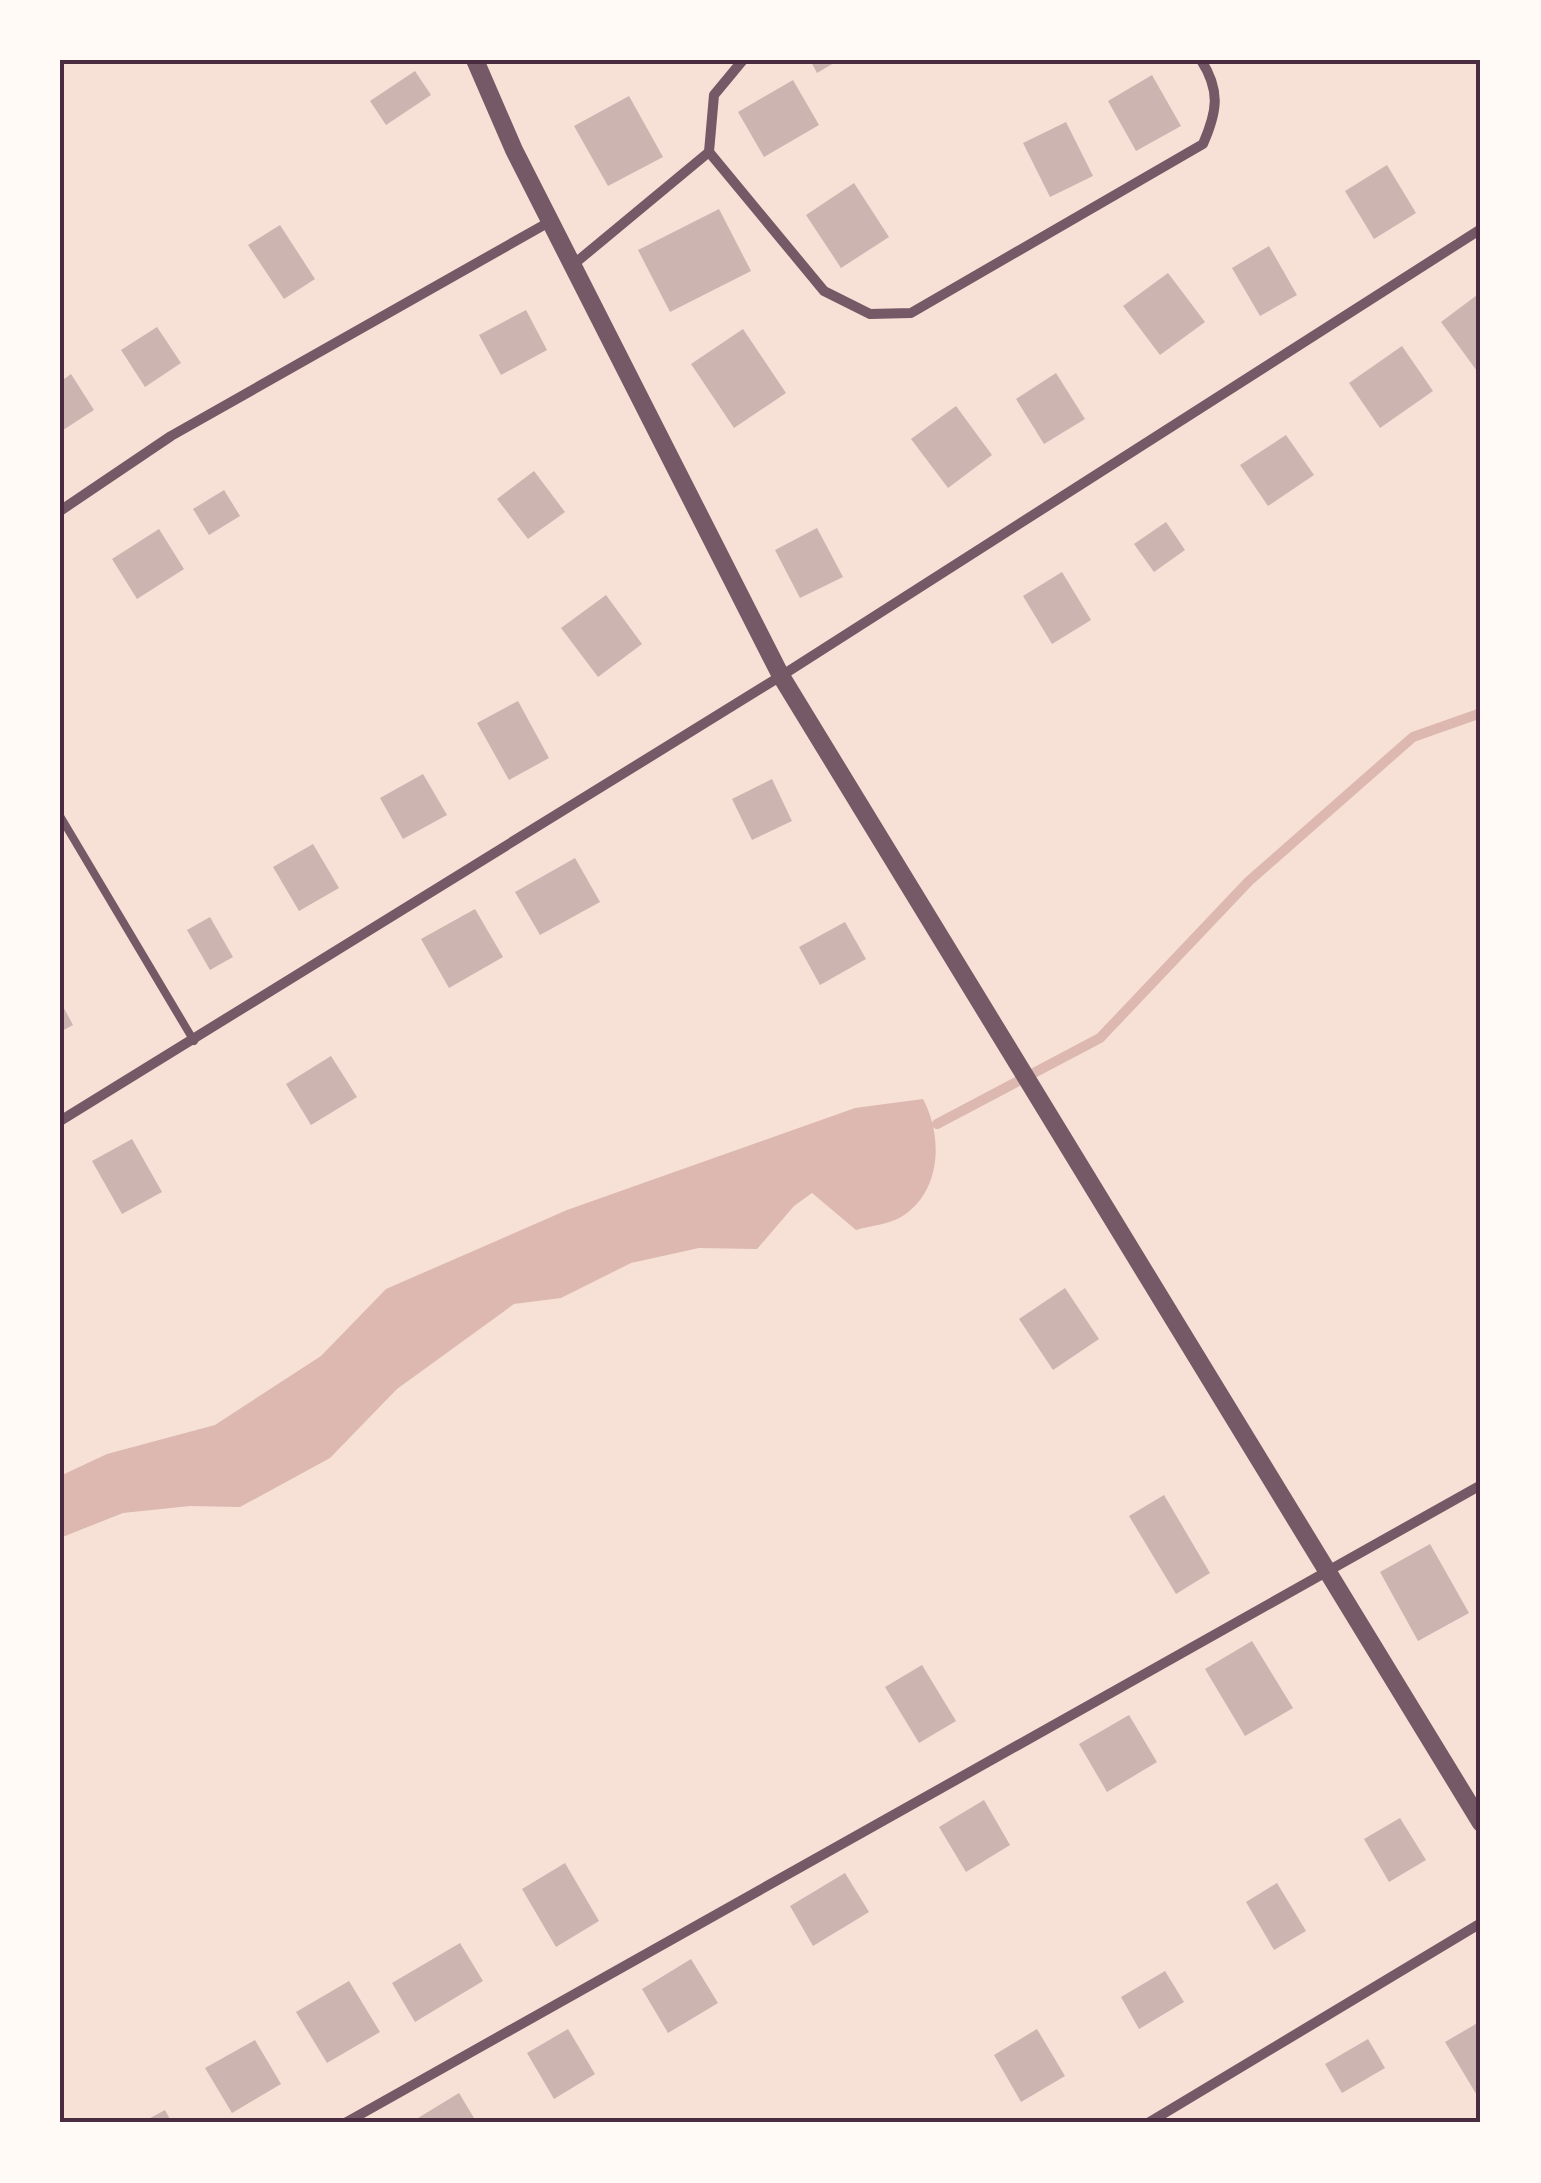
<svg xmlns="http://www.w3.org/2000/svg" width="1541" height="2183" font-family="'Open Sans',sans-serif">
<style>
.water{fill:#dcb8b0}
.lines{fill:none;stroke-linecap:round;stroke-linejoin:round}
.stream{stroke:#dcb8b0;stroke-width:10}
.building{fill:#ccb4b1}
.service{stroke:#755966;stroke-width:8}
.minor{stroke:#755966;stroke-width:10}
.tertiary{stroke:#755966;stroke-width:18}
.neatline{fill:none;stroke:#4a2c40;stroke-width:4}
</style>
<rect width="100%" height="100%" fill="#f7e1d7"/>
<path class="water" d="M923 1099C943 1136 942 1192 901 1217 889 1224 870 1226 856 1230L812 1193 794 1206 757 1249 699 1248 631 1263 561 1298 514 1304 397 1389 330 1458 240 1507 190 1506 123 1513 60 1538V1476L107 1454 215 1425 321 1356 386 1289 567 1210 855 1108Z"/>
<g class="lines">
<polyline class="stream" points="937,1124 1100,1038 1249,881 1413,737 1481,713"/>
</g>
<g class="building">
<polygon points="810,60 839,60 817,73"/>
<polygon points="415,71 431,95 386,125 370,101"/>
<polygon points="1152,75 1181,126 1136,151 1108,101"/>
<polygon points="793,80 819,125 764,157 738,112"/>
<polygon points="629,96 663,157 608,186 574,126"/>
<polygon points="1066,122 1093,176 1050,197 1023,143"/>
<polygon points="1387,165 1416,213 1374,239 1345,191"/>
<polygon points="854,183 889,237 841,268 806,215"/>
<polygon points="719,209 751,271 670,312 638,250"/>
<polygon points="280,225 315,279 284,299 248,245"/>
<polygon points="1269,246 1297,295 1260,316 1232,268"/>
<polygon points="1168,273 1205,322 1160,355 1123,306"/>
<polygon points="1481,292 1481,368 1477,371 1441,322"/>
<polygon points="526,310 547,350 501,375 479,335"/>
<polygon points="157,327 181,363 145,387 121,350"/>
<polygon points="743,329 786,393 734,428 691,364"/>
<polygon points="1402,346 1433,391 1380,428 1349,383"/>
<polygon points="1056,373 1085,419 1044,444 1016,399"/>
<polygon points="71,374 94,410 60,432 60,382"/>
<polygon points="956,406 992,455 948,488 911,439"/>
<polygon points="1286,435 1314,475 1268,506 1240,465"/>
<polygon points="534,471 565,512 528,539 497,499"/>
<polygon points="224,490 240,516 209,535 193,509"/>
<polygon points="1166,522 1185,550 1154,572 1134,544"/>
<polygon points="817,528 843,577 800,598 775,550"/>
<polygon points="159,529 184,569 137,599 112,559"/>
<polygon points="1062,572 1091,620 1052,644 1023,596"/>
<polygon points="606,595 642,644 598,677 561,628"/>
<polygon points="518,701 549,758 509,780 477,723"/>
<polygon points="423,774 447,815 403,839 380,798"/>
<polygon points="772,779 792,821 752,840 732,799"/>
<polygon points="313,844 339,888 299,911 273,867"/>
<polygon points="575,858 600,902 540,935 515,892"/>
<polygon points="475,909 503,957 449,988 421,939"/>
<polygon points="210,917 233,957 210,970 187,930"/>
<polygon points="845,922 866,959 820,985 799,947"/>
<polygon points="60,1001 73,1025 60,1032"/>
<polygon points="331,1056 357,1097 311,1125 286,1084"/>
<polygon points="132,1139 162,1192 122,1214 92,1161"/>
<polygon points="1065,1288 1099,1339 1053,1370 1019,1319"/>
<polygon points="1164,1495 1210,1573 1176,1594 1129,1516"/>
<polygon points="1430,1544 1469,1613 1418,1641 1380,1572"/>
<polygon points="1252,1641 1293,1708 1245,1736 1205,1669"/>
<polygon points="922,1665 956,1721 919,1743 885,1687"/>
<polygon points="1129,1715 1157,1762 1107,1792 1079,1744"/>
<polygon points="984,1800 1010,1845 966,1872 939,1827"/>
<polygon points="1400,1818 1426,1860 1389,1882 1364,1839"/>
<polygon points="565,1863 599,1921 556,1947 522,1889"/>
<polygon points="845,1873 869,1912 813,1946 790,1906"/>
<polygon points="1277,1883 1306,1931 1274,1950 1246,1902"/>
<polygon points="460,1943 483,1981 415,2022 392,1983"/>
<polygon points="691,1959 718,2003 668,2033 642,1989"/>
<polygon points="1165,1971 1184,2002 1139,2029 1121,1997"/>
<polygon points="349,1981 380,2032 327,2063 296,2012"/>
<polygon points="1481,2021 1481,2102 1445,2042"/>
<polygon points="568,2029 595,2074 554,2099 527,2053"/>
<polygon points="1037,2029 1065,2076 1021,2102 994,2055"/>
<polygon points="1368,2039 1385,2068 1342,2093 1325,2064"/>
<polygon points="255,2040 281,2084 232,2113 205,2068"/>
<polygon points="459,2093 477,2123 421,2123 418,2118"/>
<polygon points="165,2110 172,2123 141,2123"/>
</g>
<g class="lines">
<polyline class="service" points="60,816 194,1041"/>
<g class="minor">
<path d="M743 60 714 95 709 152 824 291 870 314 911 313 1203 144C1217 112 1221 91 1201 60"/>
<polyline points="574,264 709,152"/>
<polyline points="60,511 171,436 551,221"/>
<polyline points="60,1121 781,676 1481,229"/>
<polyline points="345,2123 1481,1485"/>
<polyline points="1148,2123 1481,1923"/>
</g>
<polyline class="tertiary" points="475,60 514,150 781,676 1481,1823"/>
</g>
<rect width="1541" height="2183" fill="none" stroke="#fffaf5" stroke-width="125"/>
<rect x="62" y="62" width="1416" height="2058" class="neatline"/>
</svg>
